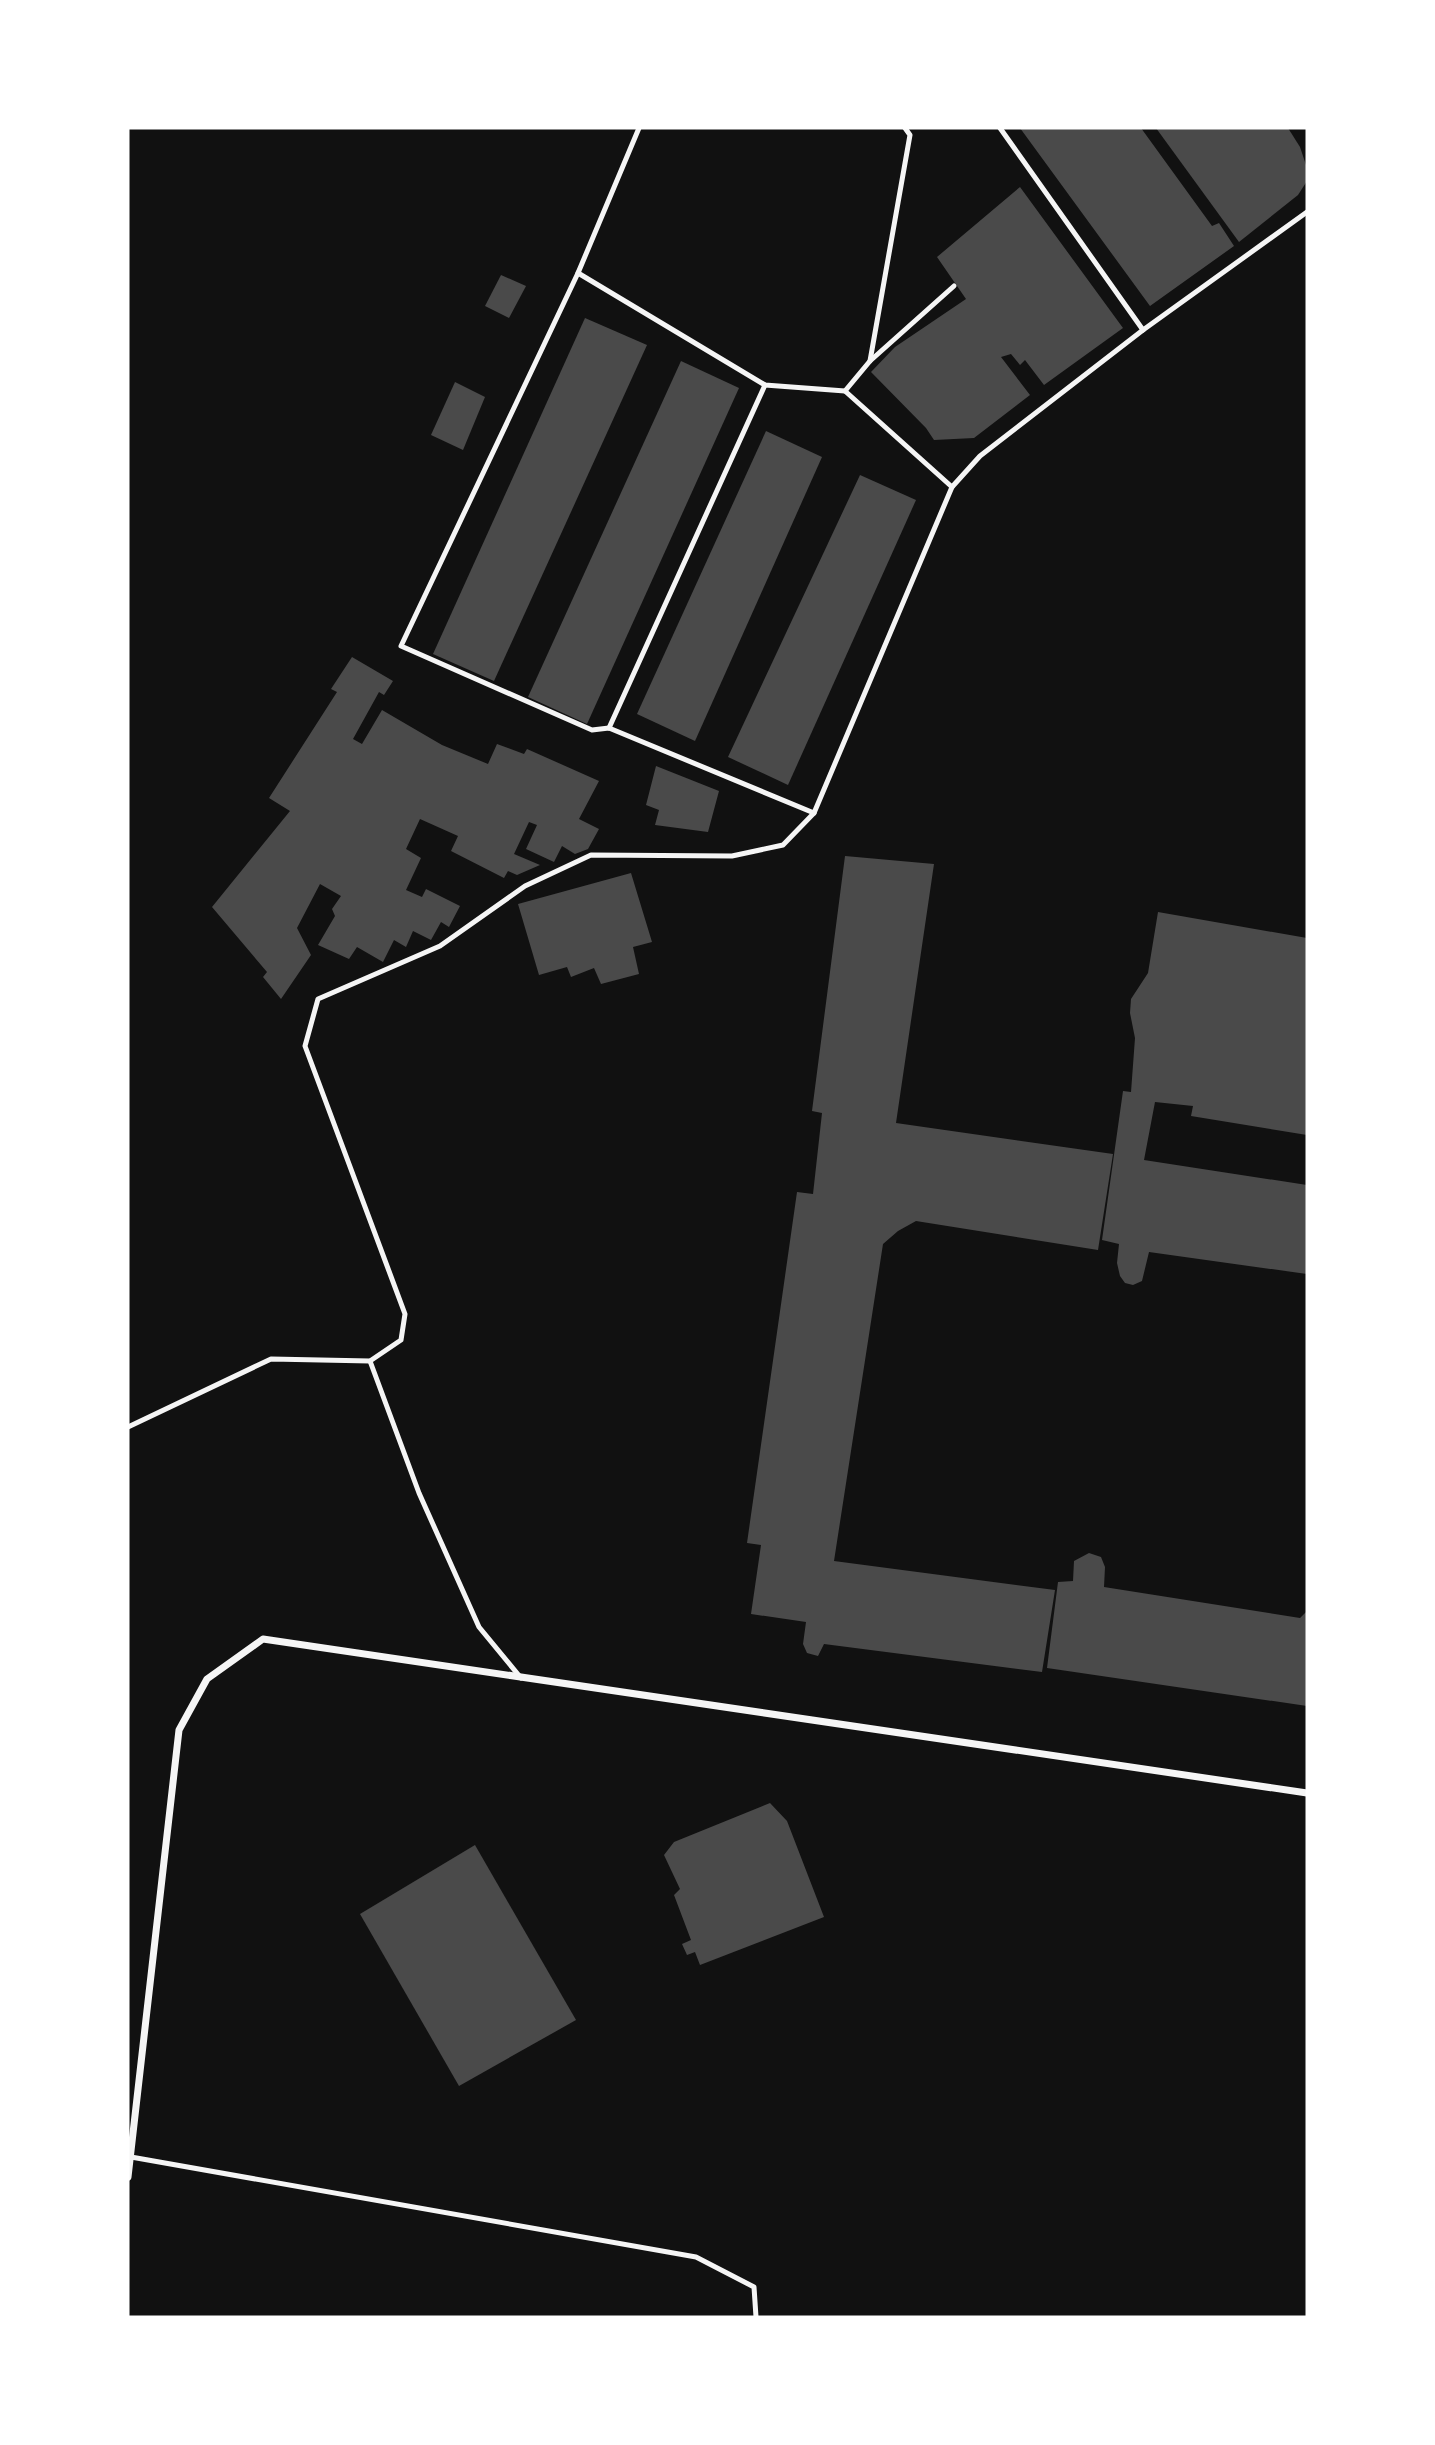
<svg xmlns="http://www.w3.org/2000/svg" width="1435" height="2445" font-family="'Asap Condensed',sans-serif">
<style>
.building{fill:#4a4a4a}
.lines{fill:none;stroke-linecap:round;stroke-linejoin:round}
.service{stroke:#f5f5f5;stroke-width:5}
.minor{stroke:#f5f5f5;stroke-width:7}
</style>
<rect width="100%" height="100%" fill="#111"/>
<g class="building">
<polygon points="1020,128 1141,128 1212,226 1219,223 1234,246 1150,306"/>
<polygon points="1156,128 1288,128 1300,147 1307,168 1307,181 1298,195 1239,242"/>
<polygon points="1020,187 1123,328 1044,385 1025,360 1020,365 1011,354 1001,357 1030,395 974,438 934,440 926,428 871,372 895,347 966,299 937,257"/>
<polygon points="501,275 526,286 509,318 485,306"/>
<polygon points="585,318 647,345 494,681 433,654"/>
<polygon points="681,361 739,388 587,724 528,697"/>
<polygon points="455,382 485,397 463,450 431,435"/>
<polygon points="766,431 822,457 695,741 637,714"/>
<polygon points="860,475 916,500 788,785 728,757"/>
<polygon points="352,657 393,681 384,695 379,692 353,739 362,744 382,710 442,745 488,764 497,744 524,754 527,749 599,781 579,819 599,829 588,849 575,854 562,846 554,862 526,849 537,825 529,822 514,854 540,865 517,875 508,871 504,878 451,851 458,836 420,819 406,849 421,858 406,890 422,897 426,889 460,906 449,927 441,922 431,940 413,931 406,947 394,940 383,962 357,947 349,959 318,945 335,916 332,909 341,896 320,884 297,928 311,955 281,999 263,977 267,972 212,907 290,811 269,798 337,692 331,689"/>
<polygon points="656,766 719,791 708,832 655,825 659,810 646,805"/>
<polygon points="845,856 934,864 896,1123 1113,1154 1098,1250 916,1221 898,1231 883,1244 834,1561 1055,1590 1042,1672 824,1644 818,1656 807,1653 803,1644 806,1622 751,1614 761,1545 747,1543 797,1192 813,1194 822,1113 812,1111"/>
<polygon points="631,873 652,942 633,947 639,974 601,984 594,968 571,977 567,967 539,975 518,904"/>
<polygon points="1158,912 1307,938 1307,1135 1191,1116 1193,1106 1155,1102 1144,1160 1307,1185 1307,1274 1149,1252 1142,1281 1133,1285 1125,1283 1120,1276 1117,1263 1119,1244 1102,1240 1123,1091 1131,1092 1135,1038 1130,1013 1131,999 1148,973"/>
<polygon points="1089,1553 1101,1557 1105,1567 1104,1587 1300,1618 1307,1611 1307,1706 1047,1668 1058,1582 1073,1581 1074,1561"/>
<polygon points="770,1803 787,1821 824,1917 700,1965 695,1952 687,1955 682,1944 691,1940 674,1895 680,1889 664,1855 674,1842"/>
<polygon points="475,1845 576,2020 459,2086 360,1914"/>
</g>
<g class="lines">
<g class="service">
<polyline points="639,128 578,273 401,646 592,730 609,728 814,813"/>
<polyline points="1000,128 1143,330"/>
<polyline points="578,273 765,385 845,391 952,487"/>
<polyline points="870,361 910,135 905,128"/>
<polyline points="845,391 870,361 954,286"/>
<polyline points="609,728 765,385"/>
<polyline points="370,1361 419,1493 479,1627 521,1678"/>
<polyline points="128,1427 271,1359 370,1361 401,1340 405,1314 305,1046 318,999 440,946 525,886 591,855 732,856 783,845 814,813 952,487 980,456 1143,330 1307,212"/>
<polyline points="131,2157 696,2257 754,2287 756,2317"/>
</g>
<polyline class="minor" points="128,2177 179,1730 207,1679 263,1639 1307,1793"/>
</g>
<rect width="1435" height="2445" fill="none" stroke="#ffffff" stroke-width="259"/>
</svg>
